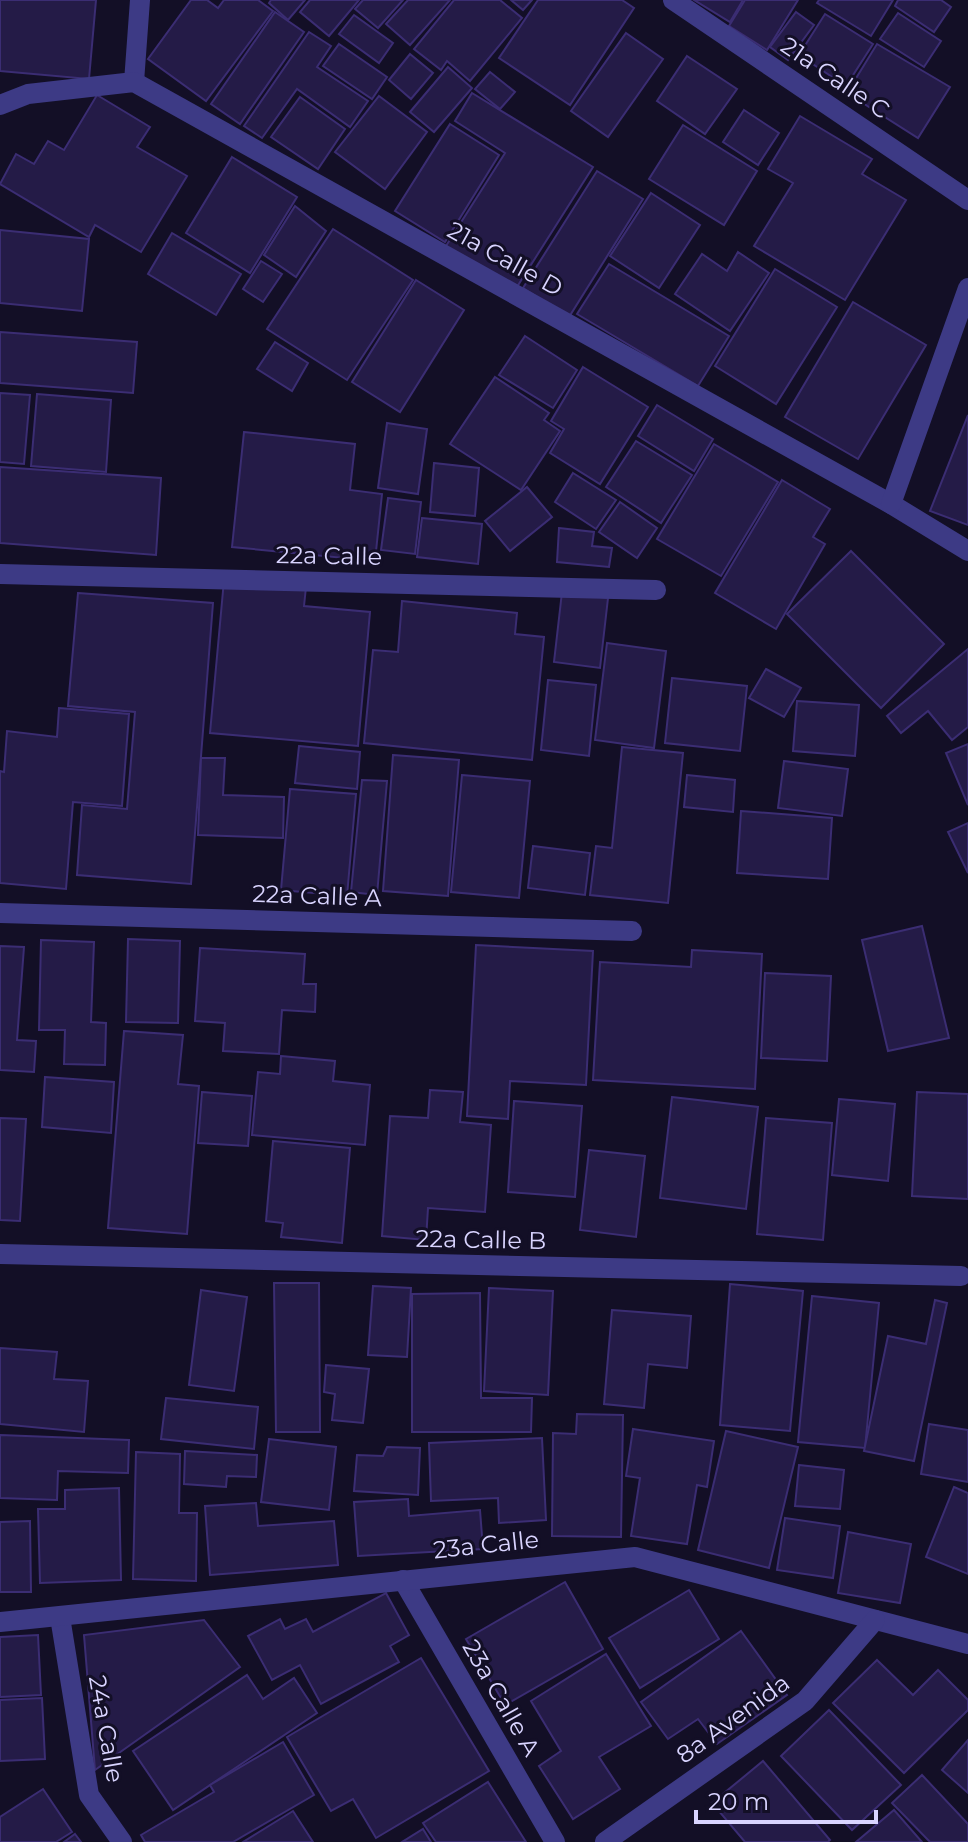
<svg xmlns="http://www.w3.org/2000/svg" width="968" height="1842" font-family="Montserrat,sans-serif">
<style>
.building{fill:#241b47;stroke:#3b2d73;stroke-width:2}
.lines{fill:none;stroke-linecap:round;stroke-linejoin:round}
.street{stroke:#3d3a85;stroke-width:20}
.labels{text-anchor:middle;stroke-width:6;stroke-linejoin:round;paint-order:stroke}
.street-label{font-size:24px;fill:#d9d4ff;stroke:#130f26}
</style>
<rect width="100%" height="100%" fill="#130f26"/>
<g class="building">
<polygon points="0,0 96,0 89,79 0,71"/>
<polygon points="191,0 207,0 218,8 224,0 258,0 273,11 206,101 148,59"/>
<polygon points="271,0 305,0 288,20 269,3"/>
<polygon points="310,0 359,0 329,36 300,12"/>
<polygon points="363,0 403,0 378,28 355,9"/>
<polygon points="408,0 450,0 410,45 386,24"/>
<polygon points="454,0 500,0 522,18 470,81 447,61 441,70 414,49"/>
<polygon points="511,0 532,0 523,10"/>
<polygon points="538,0 622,0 634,8 570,105 499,58"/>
<polygon points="694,0 743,0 730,22"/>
<polygon points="745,0 798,0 767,50 729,26"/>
<polygon points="819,0 893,0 871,36 817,3"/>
<polygon points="898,0 941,0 951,7 934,32 895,6"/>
<polygon points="275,12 304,32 240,124 211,104"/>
<polygon points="796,12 814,25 788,60 770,47"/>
<polygon points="898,13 941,41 924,67 880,39"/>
<polygon points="825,14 873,44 846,86 799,55"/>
<polygon points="354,15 393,43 379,63 339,34"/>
<polygon points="309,32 331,46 317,67 368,101 350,127 297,89 262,138 244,126"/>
<polygon points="626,33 663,59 608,137 571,111"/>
<polygon points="339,44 387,77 372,99 323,66"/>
<polygon points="877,44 950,87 918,138 847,93"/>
<polygon points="410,54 433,73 411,99 389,80"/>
<polygon points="687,56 737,89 705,134 657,101"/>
<polygon points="448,67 472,88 434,132 410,112"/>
<polygon points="490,72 515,92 500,109 475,89"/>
<polygon points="472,93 593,167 515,290 446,246 505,153 455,121"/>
<polygon points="97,95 150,127 137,147 187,176 141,252 95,225 89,237 0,184 16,154 34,164 48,141 64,150"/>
<polygon points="379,96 427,132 385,189 335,152"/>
<polygon points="300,97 345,129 318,169 271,137"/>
<polygon points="744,110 779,133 758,165 723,142"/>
<polygon points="800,116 872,159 862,174 906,200 845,300 754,246 793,183 768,169"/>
<polygon points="450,124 499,155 445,242 395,211"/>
<polygon points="683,125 757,171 724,225 649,179"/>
<polygon points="232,157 297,197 250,273 186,233"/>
<polygon points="597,171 643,199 569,317 523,288"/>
<polygon points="651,193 700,225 659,288 610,256"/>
<polygon points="295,206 326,231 296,277 264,255"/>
<polygon points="333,229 413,280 347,380 267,329"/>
<polygon points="0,230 89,239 82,311 0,303"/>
<polygon points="172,233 241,274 216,315 148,274"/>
<polygon points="738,252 769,273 730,331 675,294 702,254 727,271"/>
<polygon points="261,261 282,274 263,302 243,289"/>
<polygon points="609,264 729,336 698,386 577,314"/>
<polygon points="775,269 837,307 776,404 715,366"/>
<polygon points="416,280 464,310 400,412 352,382"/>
<polygon points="853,302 926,345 858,459 785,417"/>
<polygon points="0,332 137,342 133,393 0,383"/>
<polygon points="525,336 577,370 553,408 499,375"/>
<polygon points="275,342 308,363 292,391 257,369"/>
<polygon points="583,367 648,407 600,484 550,453 564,429 551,421"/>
<polygon points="495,377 549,413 544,420 560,431 521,490 450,444"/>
<polygon points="0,393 30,395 24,464 0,462"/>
<polygon points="37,394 111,400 106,472 31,466"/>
<polygon points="657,405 713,439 694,471 638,436"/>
<polygon points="968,415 968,525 930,511"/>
<polygon points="387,423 427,429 418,494 378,488"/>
<polygon points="244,432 355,444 350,490 382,494 375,561 232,547"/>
<polygon points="636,441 692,475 661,523 606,487"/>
<polygon points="714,444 778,482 721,576 657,539"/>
<polygon points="434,463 479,468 475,516 430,512"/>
<polygon points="0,467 161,478 156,555 0,543"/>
<polygon points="573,473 616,500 596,529 555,502"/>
<polygon points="782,480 830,509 813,537 825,544 776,629 715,593"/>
<polygon points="527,487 552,517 510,551 485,521"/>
<polygon points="388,498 421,502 415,554 381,550"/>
<polygon points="620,502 657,528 637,558 599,532"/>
<polygon points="422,518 482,524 478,564 417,557"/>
<polygon points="559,528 594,532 592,546 612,548 609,567 557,562"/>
<polygon points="851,551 944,644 881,708 787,614"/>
<polygon points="224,580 306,587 304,606 370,612 358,746 210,733"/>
<polygon points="562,592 608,598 600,668 554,662"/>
<polygon points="78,593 213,603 191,884 77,875 82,805 127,809 135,712 68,706"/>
<polygon points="402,601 517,613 515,634 544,637 532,760 364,743 373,650 398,652"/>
<polygon points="607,643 666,651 654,748 595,740"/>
<polygon points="968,649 968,727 952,740 928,711 901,733 887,716"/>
<polygon points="766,669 801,688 784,717 749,698"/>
<polygon points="672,678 747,686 740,751 665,743"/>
<polygon points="548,680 596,685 589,756 541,750"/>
<polygon points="797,701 859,705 855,756 793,751"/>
<polygon points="59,708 129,714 122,806 73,802 66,889 0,883 0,771 4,772 7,731 57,737"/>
<polygon points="968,744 968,805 946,753"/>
<polygon points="299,746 360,752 357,789 295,783"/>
<polygon points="622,747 683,753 668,903 590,895 596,846 612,848"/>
<polygon points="393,755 459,760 448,896 383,891"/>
<polygon points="201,758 225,758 223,795 284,797 283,838 198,835"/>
<polygon points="784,761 848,769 842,816 778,808"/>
<polygon points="462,775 530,781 519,898 451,892"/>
<polygon points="687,775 735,780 733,812 684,807"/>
<polygon points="362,780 387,781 377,895 351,892"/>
<polygon points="290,789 356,794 347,896 281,890"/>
<polygon points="741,811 832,818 828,879 737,873"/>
<polygon points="968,823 968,873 948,832"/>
<polygon points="533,846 590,853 585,895 528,888"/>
<polygon points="922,926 949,1038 888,1051 862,940"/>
<polygon points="128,939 180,941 178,1023 126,1022"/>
<polygon points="41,940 94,942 91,1022 106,1023 105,1065 64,1064 65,1030 39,1030"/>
<polygon points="476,945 593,951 586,1085 510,1081 508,1119 467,1116"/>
<polygon points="0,946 24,947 17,1040 36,1041 34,1072 0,1070"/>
<polygon points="200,948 305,954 303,984 316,984 315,1012 282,1010 279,1054 223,1051 225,1023 195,1021"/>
<polygon points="692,950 762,954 755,1089 593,1080 600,962 691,967"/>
<polygon points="765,973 831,976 827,1061 761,1058"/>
<polygon points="124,1031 183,1035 178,1084 199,1086 187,1234 108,1228"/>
<polygon points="281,1056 335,1061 333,1081 370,1085 365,1145 252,1135 258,1072 280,1074"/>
<polygon points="45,1077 114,1082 111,1133 42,1127"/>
<polygon points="430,1090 463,1092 460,1122 491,1125 485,1212 428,1208 426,1240 382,1236 390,1116 428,1118"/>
<polygon points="202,1092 252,1096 248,1146 198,1143"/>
<polygon points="917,1092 968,1094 968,1199 912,1196"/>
<polygon points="672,1097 758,1107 746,1209 660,1198"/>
<polygon points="839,1099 895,1104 888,1181 832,1175"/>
<polygon points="514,1101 582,1106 575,1197 508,1192"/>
<polygon points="0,1118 26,1119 20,1221 0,1220"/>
<polygon points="766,1118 832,1123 823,1240 757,1234"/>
<polygon points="273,1141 350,1148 342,1243 281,1237 283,1223 266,1221"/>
<polygon points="589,1150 645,1156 636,1237 580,1230"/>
<polygon points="274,1283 319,1283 320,1432 276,1432"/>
<polygon points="730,1284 803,1291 790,1431 720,1425"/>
<polygon points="373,1286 411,1288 407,1357 368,1355"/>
<polygon points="489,1288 553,1291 548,1395 484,1391"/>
<polygon points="201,1290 247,1297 234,1391 189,1385"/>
<polygon points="480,1293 481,1398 532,1398 531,1432 412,1432 412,1294"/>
<polygon points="812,1296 879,1303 865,1448 798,1442"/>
<polygon points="935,1300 947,1303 914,1461 864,1451 888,1336 926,1344"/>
<polygon points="612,1310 691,1316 687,1368 648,1364 644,1408 604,1404"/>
<polygon points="0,1348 57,1352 54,1379 88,1381 84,1432 0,1424"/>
<polygon points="326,1365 369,1369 363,1423 332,1420 335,1394 324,1392"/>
<polygon points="166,1398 258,1407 254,1449 161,1439"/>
<polygon points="577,1414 623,1415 621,1537 552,1536 553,1433 576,1434"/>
<polygon points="929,1424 968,1430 968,1482 921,1474"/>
<polygon points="633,1429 714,1441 707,1487 697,1485 687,1544 631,1536 640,1478 626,1476"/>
<polygon points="726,1431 798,1447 769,1568 698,1550"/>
<polygon points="0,1435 129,1440 128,1473 58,1471 57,1500 0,1498"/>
<polygon points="542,1438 546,1520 499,1523 498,1498 431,1501 429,1443"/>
<polygon points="269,1439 336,1447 329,1510 261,1502"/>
<polygon points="387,1447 420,1448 418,1495 354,1491 357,1455 383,1456"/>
<polygon points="185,1451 257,1455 256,1477 227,1476 226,1487 184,1484"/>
<polygon points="136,1452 180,1454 179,1513 197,1513 196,1581 133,1579"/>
<polygon points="799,1465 844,1470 840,1509 795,1506"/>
<polygon points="954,1487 968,1493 968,1574 926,1557"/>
<polygon points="119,1488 121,1580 40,1583 38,1509 65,1509 65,1490"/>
<polygon points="408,1499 409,1516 480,1510 483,1549 358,1556 354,1502"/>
<polygon points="256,1503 258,1526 334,1521 338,1565 210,1575 205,1506"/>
<polygon points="785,1518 840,1526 833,1578 777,1570"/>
<polygon points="30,1521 31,1592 0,1592 0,1522"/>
<polygon points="848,1532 911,1544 900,1603 838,1593"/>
<polygon points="565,1582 603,1649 505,1705 466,1639"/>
<polygon points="689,1590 719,1639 640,1688 609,1638"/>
<polygon points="386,1593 409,1635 390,1646 399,1662 321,1704 300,1665 272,1680 248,1636 280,1619 285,1629 306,1619 313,1632"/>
<polygon points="204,1620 240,1667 95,1770 84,1635"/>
<polygon points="741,1631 787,1695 717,1744 698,1719 668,1739 641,1702"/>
<polygon points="38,1635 41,1695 0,1697 0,1637"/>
<polygon points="606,1654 651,1726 599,1757 620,1789 573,1819 539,1766 561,1751 531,1701"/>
<polygon points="421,1658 489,1771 376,1838 353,1799 331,1811 287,1737"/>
<polygon points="877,1660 913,1695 938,1670 968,1700 968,1710 904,1773 833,1703"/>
<polygon points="247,1675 263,1699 294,1678 317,1713 173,1810 133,1751"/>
<polygon points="42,1698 45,1759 0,1761 0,1700"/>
<polygon points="829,1710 901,1785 852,1830 781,1756"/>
<polygon points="968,1740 968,1793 942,1770"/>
<polygon points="283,1742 314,1795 233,1842 145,1842 141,1835 214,1792 210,1785"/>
<polygon points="763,1761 830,1840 828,1842 745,1842 712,1803"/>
<polygon points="922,1775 968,1824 968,1842 930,1842 892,1803"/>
<polygon points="488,1782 526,1842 436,1842 423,1823"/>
<polygon points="43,1789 72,1832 56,1842 0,1842 0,1817"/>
<polygon points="894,1810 922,1842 856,1842"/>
<polygon points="293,1811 313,1842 243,1842"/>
<polygon points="423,1829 431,1842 402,1842"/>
<polygon points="75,1834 81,1842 64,1842"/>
</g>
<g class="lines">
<g class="street">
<polyline points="673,0 968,200"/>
<polyline points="134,82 140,0"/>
<polyline points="0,105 28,94 134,82 891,504 968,551"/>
<polyline points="891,504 968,288"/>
<polyline points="0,574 656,590"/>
<polyline points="0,913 632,931"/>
<polyline points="0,1254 961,1276"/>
<polyline points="403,1580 555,1842"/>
<polyline points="60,1617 89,1795 122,1842"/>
<polyline points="0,1622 635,1557 968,1644"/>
<polyline points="605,1842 805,1701 875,1620"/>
</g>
</g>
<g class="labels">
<g class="street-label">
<text transform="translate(835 78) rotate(34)" y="8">21a Calle C</text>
<text transform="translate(505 259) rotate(29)" y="8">21a Calle D</text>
<text transform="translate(329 556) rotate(1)" y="8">22a Calle</text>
<text transform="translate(317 896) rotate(2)" y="8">22a Calle A</text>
<text transform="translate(481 1240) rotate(1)" y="8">22a Calle B</text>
<text transform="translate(486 1545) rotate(-6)" y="8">23a Calle</text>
<text transform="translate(501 1698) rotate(60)" y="8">23a Calle A</text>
<text transform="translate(733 1719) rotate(-36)" y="8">8a Avenida</text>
<text transform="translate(106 1729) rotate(80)" y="8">24a Calle</text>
</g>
</g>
<path d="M696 1810v12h180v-12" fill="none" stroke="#d9d4ff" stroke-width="4"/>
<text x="708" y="1810" font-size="24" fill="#d9d4ff" stroke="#130f26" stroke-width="6" paint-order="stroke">20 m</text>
</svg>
